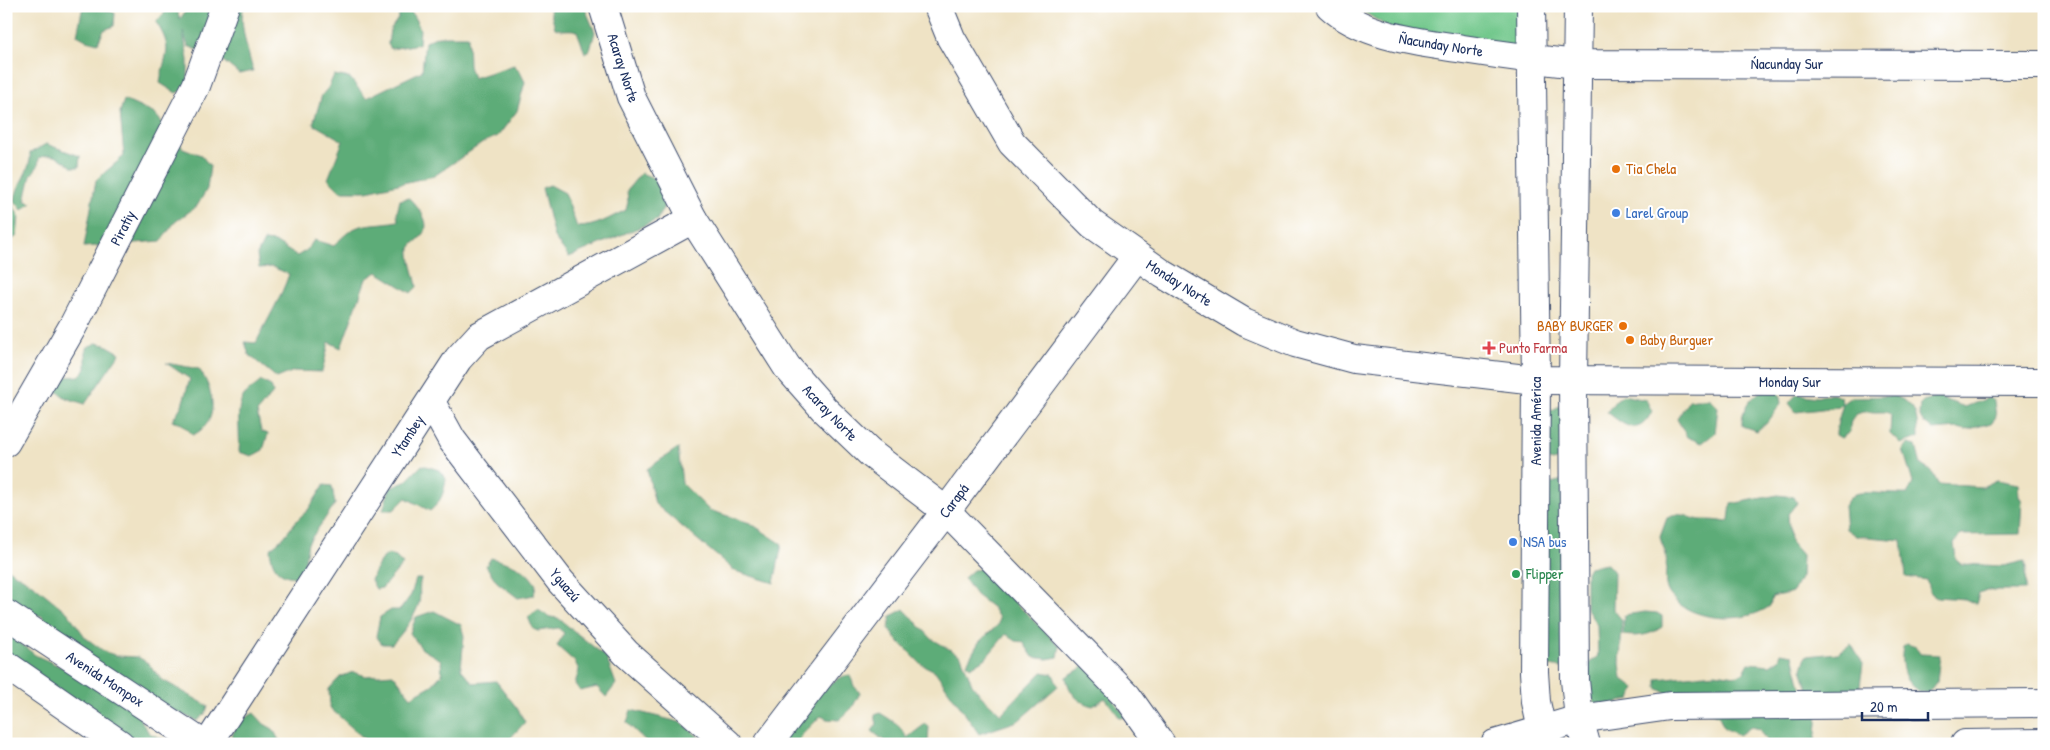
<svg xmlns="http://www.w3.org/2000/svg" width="2050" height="750" font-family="'Patrick Hand',sans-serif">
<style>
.green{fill:#72c88c;stroke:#467c75}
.forest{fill:#5dac78;stroke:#3c6e6b}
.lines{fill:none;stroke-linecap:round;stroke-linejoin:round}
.minor-casing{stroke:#3b4a6d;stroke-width:30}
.major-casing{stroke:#3b4a6d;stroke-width:30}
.minor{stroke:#fff;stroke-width:28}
.major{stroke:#fff;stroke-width:28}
.food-dot{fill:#e8710a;stroke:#fff;stroke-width:2}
.shop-dot{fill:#3f7fe0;stroke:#fff;stroke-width:2}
.health-dot{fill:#e0444e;stroke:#fff;stroke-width:2}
.leisure-dot{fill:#2e9e5b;stroke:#fff;stroke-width:2}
.labels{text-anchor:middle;stroke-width:4;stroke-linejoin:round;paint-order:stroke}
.street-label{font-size:15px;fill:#1b2f5e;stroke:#fff}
.food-label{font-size:15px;fill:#c56008;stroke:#fff;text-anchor:start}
.shop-label{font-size:15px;fill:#366cbe;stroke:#fff;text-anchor:start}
.health-label{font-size:15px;fill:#be3a42;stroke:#fff;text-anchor:start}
.leisure-label{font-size:15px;fill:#27864d;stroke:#fff;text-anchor:start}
</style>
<rect width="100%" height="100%" fill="#fff"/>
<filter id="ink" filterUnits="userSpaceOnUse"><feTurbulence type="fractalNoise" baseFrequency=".02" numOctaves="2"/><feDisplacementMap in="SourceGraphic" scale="10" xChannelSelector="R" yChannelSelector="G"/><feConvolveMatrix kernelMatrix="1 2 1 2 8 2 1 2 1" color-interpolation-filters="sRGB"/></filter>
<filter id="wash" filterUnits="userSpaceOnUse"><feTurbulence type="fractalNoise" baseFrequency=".0096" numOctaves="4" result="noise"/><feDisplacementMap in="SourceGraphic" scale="20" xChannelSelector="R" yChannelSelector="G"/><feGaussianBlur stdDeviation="1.12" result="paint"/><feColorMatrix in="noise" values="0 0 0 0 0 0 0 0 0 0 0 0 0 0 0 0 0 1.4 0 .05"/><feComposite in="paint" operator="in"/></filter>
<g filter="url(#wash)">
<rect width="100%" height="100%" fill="#efe3c5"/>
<polygon class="green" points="1355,6 1523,6 1523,54 1396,32"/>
<g class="forest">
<polygon points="83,6 96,6 115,13 114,26 104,30 98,43 86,40 77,35"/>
<path d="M171 6H182L178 13 180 19 189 6H244C238 22 249 54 253 71L239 74 222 60 188 46 183 31 188 60V88L176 93 160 83C164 52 175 52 156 22Z"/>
<polygon points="392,6 408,6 420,28 419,44 391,49 388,44 390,30 399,17 397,9"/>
<path d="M553 6H584L595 32 590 50 585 53 577 31C569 28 564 32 555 28L550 10Z"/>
<polygon points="438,36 468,36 469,66 473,78 514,65 519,70 525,82 517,111 498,136 484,142 434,176 367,191 340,191 328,179 343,141 313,124 322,95 328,88 334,75 350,78 366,98 422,71 425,42"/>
<polygon points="124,100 155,114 183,148 201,155 210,166 207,189 197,206 175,222 161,241 84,247 96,180 124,156 120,112"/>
<path d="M46 144 80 156 79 167H72C61 158 53 152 39 158L38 166 31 175 25 201 32 203 22 210 15 201C16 183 32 171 30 153Z"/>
<path d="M641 173 658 180 665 204 657 220 569 257 554 237 542 188 550 185 565 193 577 227C596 227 609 218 626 210L628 202 627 190Z"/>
<path d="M409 198C418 208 434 223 421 237 417 241 413 243 410 248 409 262 415 273 417 287L411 293 377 272 366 279 341 348 329 342 322 372 294 371 277 378 249 355 245 342 256 343C267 320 281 298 289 274L272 267 259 268 257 255 264 241 275 242 297 256 307 250 314 240 334 246C358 219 364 227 398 221L397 213 400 200Z"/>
<polygon points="6,202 13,206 19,216 17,236 9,242 6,241"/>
<polygon points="96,343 106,345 120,353 85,404 66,398 54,389 65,377 79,376 86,369 86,348"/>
<path d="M166 363 199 369C214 390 221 422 193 435L182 424 172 421 182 405 190 379Z"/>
<path d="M261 381 271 386 273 393 257 412 261 431 268 434 263 450 252 456 239 452C241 437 235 408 243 397 247 391 256 386 261 381Z"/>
<path d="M1765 388 1779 393 1781 403 1770 419 1757 431 1742 426C1741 408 1751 398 1765 388Z"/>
<polygon points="1832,393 1841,398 1842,403 1839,407 1796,412 1789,403 1797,394 1817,397"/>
<path d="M1623 395 1646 400 1652 411C1639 439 1624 425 1607 412L1616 400Z"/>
<path d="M1894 396C1918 404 1917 416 1918 438L1900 444 1890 434 1891 415C1887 411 1882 412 1876 412 1859 411 1849 413 1850 432L1841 438 1836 435C1836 425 1841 413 1843 403L1851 397Z"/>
<polygon points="1937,397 1965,407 1988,398 1994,401 1996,417 1991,423 1966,430 1958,428 1933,430 1923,422 1919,414 1920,404 1923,401"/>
<polygon points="1696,399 1710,399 1718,407 1715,433 1702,443 1687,437 1677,419 1689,400"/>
<polygon points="1560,406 1566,456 1553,461 1538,457 1536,418"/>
<path d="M1908 444 1916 446 1921 465 1932 472 1938 484 1982 487 1997 480 2018 484 2019 496 2022 501 2020 534 1960 535 1954 543 1956 560 1961 564 2003 566 2024 561 2026 569 2025 590H1989L1979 594 1976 604 1965 599 1937 597 1929 592V585L1926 580 1906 577 1902 540 1856 536 1846 529 1844 506C1847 501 1851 496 1855 494 1862 491 1897 495 1908 494L1913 483 1903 449Z"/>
<polygon points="678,448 682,483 709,510 750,523 782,544 774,583 735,571 655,504 647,469"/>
<path d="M422 465 439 470 446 479C444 493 441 502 430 511L406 498 394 510H383L390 488 405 482Z"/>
<polygon points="1563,480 1563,668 1541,665 1546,491 1551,483"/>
<path d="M324 485 332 486 335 504 308 543 302 577C282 578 272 571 270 549L284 537 297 520 308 510Z"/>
<path d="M1778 495 1794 497 1797 503 1788 514 1790 541 1802 555 1801 576 1793 592 1772 597 1770 606C1745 625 1690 621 1671 596 1661 584 1668 569 1666 555 1665 549 1661 543 1660 537L1667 518C1686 510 1687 519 1702 520 1710 520 1718 520 1726 522L1729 520 1731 504Z"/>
<polygon points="388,554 396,557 403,564 382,588 376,589 371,580 380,561"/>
<path d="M491 558C511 564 525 566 536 585L534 595 518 598 497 582 486 566Z"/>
<polygon points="1607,564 1614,572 1613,609 1622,620 1620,664 1622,678 1635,688 1631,699 1608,705 1595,703 1583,686 1583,668 1598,656 1597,625 1586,608 1586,572 1589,567"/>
<polygon points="6,568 35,586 68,613 86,638 105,652 118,656 138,657 148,663 161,679 208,706 205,714 197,721 161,705 131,704 149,733 171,743 111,744 6,665 6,631 35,655 68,670 64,645 42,616 6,609"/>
<polygon points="981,569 1060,646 1058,657 1047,659 1033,657 1023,642 1016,641 1006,634 985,659 970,667 967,663 979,642 998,625 999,618 993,608 976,595 964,578 973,570"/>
<path d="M416 579H421C418 588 421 594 419 603 415 617 402 634 392 644H382L376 636 380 617 391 610H400L411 595Z"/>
<polygon points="904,609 932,639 961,656 972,684 983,698 1001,714 1042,672 1053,674 1058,686 1018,721 979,734 935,671 921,664 896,639 889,629 891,616"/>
<polygon points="538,610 550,617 558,618 606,657 616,684 606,697 597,687 580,691 575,684 579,670 575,662 557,646 564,633 558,628 538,631 533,629 528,617"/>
<polygon points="434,611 461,625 464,636 461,669 473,683 496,681 517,708 525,722 505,744 370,744 330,708 329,689 340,677 353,672 366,676 393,674 411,697 432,685 442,674 441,660 422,649 410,633 416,617"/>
<path d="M1645 612 1657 613 1662 616V627C1649 636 1637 637 1623 635L1624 615Z"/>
<polygon points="1851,644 1863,664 1859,693 1818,713 1815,744 1768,744 1759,729 1751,727 1739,735 1724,728 1719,716 1670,695 1657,688 1657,679 1715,673 1736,676 1744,672 1749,663 1770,665 1779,659 1781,653 1793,655 1802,690 1810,694 1802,669 1806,656 1838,653"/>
<path d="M1907 644 1916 647 1920 654 1940 655 1937 681 1928 693C1905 691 1899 667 1903 647Z"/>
<path d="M1085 666 1097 676 1126 717 1120 718 1105 698 1093 706C1078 703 1069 693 1066 677Z"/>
<path d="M850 675 854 686 860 693 852 708 839 720 827 719 821 716 802 735 798 744H780C796 724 824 677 850 675Z"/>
<polygon points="631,710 683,723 702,740 700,744 649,744 627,723"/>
<path d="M254 713 264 724 273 729 281 744H231C233 726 239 721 254 713Z"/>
<path d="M880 713C893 721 900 725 907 738L925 724 929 726 928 744H888L872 731 877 724 875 715Z"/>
</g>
</g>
<g filter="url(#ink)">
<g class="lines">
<g class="minor-casing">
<g id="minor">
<polyline points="603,6 631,97 693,219 787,367 824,409 870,453 946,511 1127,696 1161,744"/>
<polyline points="938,6 951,38 1012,143 1092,224 1163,274 1244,322 1295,343 1354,359 1536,380 2044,382"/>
<path d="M1330 6C1364 37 1419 42 1463 49 1501 55 1539 60 1577 64L2044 65"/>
<polyline points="431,402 452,440 561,582 626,653 728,744"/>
<polyline points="6,442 73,326 196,86 225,6"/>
<polyline points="6,614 203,744"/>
<polyline points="6,665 120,744"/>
<polyline points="208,744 458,359 479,336 693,219"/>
<polyline points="768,744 946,511 1137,256"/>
</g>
</g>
<g class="major-casing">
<g id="major">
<polyline points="1531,6 1536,380 1534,672 1536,702 1545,744"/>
<polyline points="1578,6 1573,381 1575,680 1579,719 1586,744"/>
<polyline points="1495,744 1579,719 1670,706 2044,703"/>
<polyline points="1965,744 2044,743"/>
</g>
</g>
<use href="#minor" class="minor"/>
<use href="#major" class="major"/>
</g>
</g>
<g class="food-dot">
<circle cx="1616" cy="169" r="5"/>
<circle cx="1623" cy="326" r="5"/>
<circle cx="1630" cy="340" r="5"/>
</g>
<g class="shop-dot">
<circle cx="1616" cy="213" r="5"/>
<circle cx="1513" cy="542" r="5"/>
</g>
<path class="health-dot" d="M1486.5 340.5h5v5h5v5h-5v5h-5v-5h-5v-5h5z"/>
<circle class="leisure-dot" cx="1516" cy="574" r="5"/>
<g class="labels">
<g class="street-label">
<text transform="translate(1441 45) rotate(9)" y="5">Ñacunday Norte</text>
<text x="1787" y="69">Ńacunday Sur</text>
<text transform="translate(623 68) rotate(72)" y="5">Acaray Norte</text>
<text transform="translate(123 228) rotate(-63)" y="5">Piratiy</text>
<text transform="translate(1179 283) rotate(32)" y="5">Monday Norte</text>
<text x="1790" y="387">Monday Sur</text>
<text transform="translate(830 413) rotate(46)" y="5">Acaray Norte</text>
<text transform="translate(1536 421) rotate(-90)" y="5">Avenida América</text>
<text transform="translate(408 436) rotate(-57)" y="5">Ytambey</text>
<text transform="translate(954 501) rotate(-53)" y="5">Carapá</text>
<text transform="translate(565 585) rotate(50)" y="5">Yguazú</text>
<text transform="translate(105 679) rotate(33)" y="5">Avenida Mompox</text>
</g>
<g class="food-label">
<text x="1626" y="174">Tia Chela</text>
<text x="1613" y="331" text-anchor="end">BABY BURGER</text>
<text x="1640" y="345">Baby Burguer</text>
</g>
<g class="shop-label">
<text x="1626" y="218">Larel Group</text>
<text x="1523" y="547">NSA bus</text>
</g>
<g class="health-label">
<text x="1499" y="353">Punto Farma</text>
</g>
<g class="leisure-label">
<text x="1526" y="579">Flipper</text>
</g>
</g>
<rect width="2050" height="750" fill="none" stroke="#fff" stroke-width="25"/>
<path d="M1862 712v8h66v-8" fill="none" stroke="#1b2f5e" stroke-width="2.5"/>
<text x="1870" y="712" font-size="15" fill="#1b2f5e" stroke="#ffffff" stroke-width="4" paint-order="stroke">20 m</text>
</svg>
